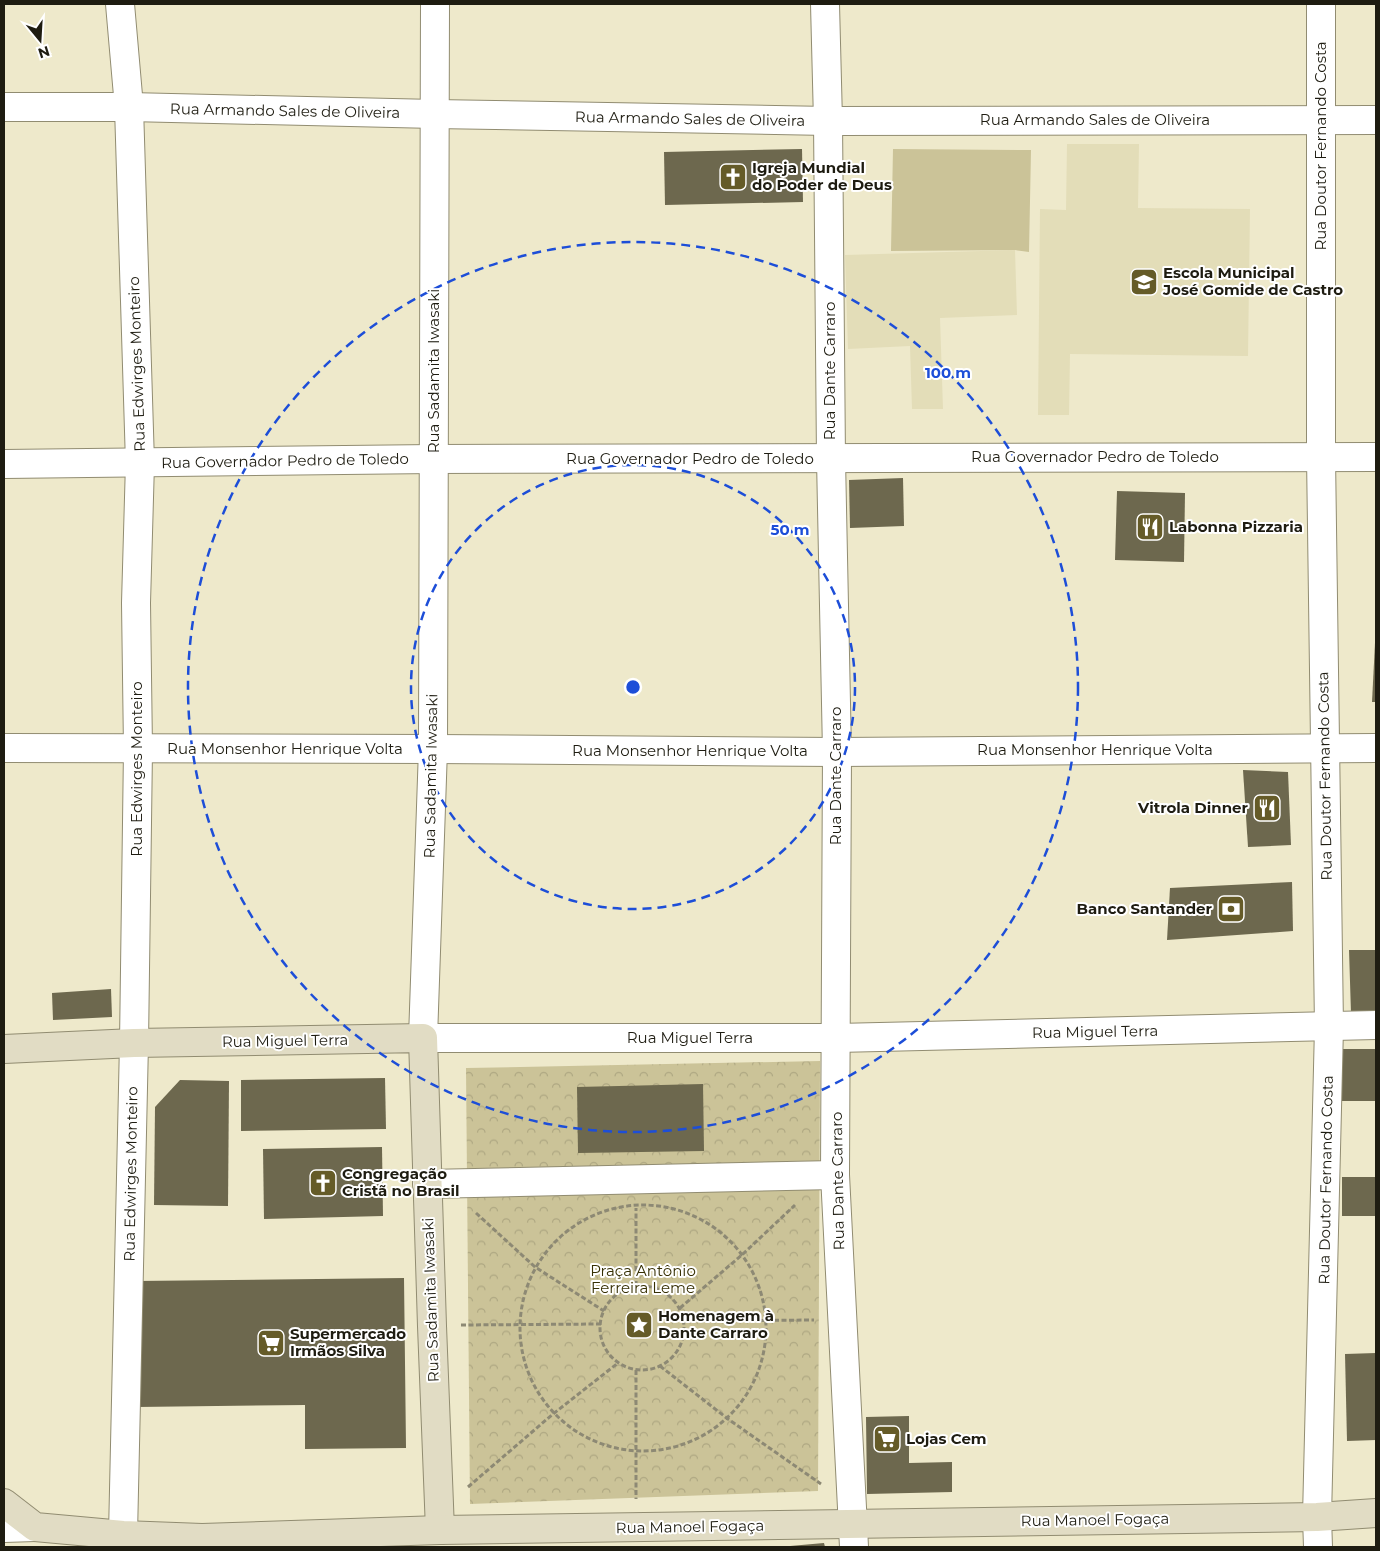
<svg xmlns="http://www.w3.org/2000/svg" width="1380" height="1551" font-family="Montserrat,sans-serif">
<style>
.built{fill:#e3ddb8}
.grass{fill:#cbc398}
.park{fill:url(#park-crowns)}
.building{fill:#6d684e}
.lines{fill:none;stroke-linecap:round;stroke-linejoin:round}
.minor-casing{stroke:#918c71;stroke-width:30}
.tertiary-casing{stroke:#918c71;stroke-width:30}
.secondary-casing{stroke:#918c71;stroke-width:30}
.path{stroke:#8d8974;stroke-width:3;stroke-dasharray:5 2.5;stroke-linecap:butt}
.minor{stroke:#fff;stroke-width:28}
.tertiary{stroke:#fff;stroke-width:28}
.secondary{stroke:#e1dcc4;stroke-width:28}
.ring{fill:none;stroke:#1d4ed8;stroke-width:2.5;stroke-dasharray:9 6}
.labels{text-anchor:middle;stroke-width:4;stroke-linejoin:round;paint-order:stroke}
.street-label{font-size:15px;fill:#1e1c11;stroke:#fff}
.poi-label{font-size:15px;font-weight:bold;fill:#1e1c11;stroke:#fff;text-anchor:start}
.park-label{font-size:15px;fill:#362f03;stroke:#fff}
.centre{fill:#1d4ed8;stroke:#fff;stroke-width:2.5}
.ring-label{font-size:15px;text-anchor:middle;font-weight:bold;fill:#1d4ed8;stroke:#fff;stroke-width:4;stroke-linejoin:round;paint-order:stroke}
</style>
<defs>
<pattern id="park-crowns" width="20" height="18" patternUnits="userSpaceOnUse" patternTransform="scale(1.25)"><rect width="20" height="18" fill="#cbc398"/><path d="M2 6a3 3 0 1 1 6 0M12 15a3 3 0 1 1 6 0" fill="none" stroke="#aea782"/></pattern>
</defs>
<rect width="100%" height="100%" fill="#eee9cb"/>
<g class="built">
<polygon points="1067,144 1139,144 1138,208 1250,209 1248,356 1070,354 1069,415 1038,415 1040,209 1066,210"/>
<polygon points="1015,250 1017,315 940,318 943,409 912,409 910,346 848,349 845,255"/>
</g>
<polygon class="grass" points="893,149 1031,150 1029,252 1015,250 891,251"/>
<polygon class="park" points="820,1061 818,1491 470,1504 466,1068"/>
<g class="building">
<polygon points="802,149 803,202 665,205 664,152"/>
<polygon points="903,478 904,526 850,528 849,480"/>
<polygon points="1117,491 1185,493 1184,562 1115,560"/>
<polygon points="1375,643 1376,643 1376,702 1372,702"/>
<polygon points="1243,770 1288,772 1291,845 1248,847"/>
<polygon points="1292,882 1293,931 1167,940 1170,888"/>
<polygon points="1349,950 1376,950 1376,1015 1351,1014"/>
<polygon points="111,989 112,1017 53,1020 52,993"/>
<rect x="1340" y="1049" width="36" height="52"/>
<polygon points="385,1078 386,1129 241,1131 241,1080"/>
<polygon points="180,1080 229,1081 228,1206 154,1205 155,1107"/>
<polygon points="703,1084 704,1151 578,1153 577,1087"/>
<polygon points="382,1147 383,1216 264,1219 263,1149"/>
<rect x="1342" y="1177" width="34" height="39"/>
<polygon points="404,1278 406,1448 305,1449 305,1405 137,1407 136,1281"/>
<polygon points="1376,1353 1376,1440 1347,1441 1345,1354"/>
<polygon points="909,1416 909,1463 952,1462 952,1492 867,1494 866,1417"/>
<polygon points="824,1543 825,1547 790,1547 790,1546"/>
</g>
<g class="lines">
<g class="minor-casing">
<g id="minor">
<polyline points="120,4 129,107 140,463 136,603 138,749 134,1043 123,1535"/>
<polyline points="435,4 433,749 423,1038 837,1038 1376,1025"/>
<polyline points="825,4 828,121 831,459 837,752 835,1175 854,1547"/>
<polyline points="4,107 129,107 435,114 828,121 1376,120"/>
<polyline points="4,464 434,459 1376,457"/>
<polyline points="4,748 433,749 837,752 1376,748"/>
<polyline points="427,1184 835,1175"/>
<polyline points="1318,1547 1317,1517 1329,1027 1321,456 1321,4"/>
</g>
</g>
<g class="tertiary-casing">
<polyline id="tertiary" points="4,1528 35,1527"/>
</g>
<g class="secondary-casing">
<g id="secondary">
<polyline points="4,1049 134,1043 423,1038 432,1326 440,1530"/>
<polyline points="4,1503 35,1527 123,1535 202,1538 440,1530 1317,1517 1376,1513"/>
</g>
</g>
<g class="path">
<circle cx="643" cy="1328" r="123"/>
<polyline points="476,1213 535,1267 604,1311"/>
<polyline points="636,1286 636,1208"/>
<circle cx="642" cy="1328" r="42"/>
<polyline points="680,1308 743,1254 795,1205"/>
<polyline points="684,1321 814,1320"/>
<polyline points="461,1325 601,1324"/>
<polyline points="660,1366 728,1419 821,1484"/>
<polyline points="636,1370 636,1499"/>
<polyline points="468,1487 553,1414 618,1363"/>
</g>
<use href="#minor" class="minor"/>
<use href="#tertiary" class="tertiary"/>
<use href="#secondary" class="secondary"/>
</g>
<g class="ring">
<circle cx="633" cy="687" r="222"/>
<circle cx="633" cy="687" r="445"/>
</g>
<defs>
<g id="church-square" transform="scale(1.4375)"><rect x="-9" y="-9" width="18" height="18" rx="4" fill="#655b28" stroke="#fff"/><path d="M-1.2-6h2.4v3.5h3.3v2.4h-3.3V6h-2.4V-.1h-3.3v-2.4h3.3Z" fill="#fff"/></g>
<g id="school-square" transform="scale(1.4375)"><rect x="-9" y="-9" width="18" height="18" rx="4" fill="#655b28" stroke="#fff"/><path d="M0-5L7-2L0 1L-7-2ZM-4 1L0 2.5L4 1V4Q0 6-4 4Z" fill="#fff"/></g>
<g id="restaurant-square" transform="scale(1.4375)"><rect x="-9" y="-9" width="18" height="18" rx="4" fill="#655b28" stroke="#fff"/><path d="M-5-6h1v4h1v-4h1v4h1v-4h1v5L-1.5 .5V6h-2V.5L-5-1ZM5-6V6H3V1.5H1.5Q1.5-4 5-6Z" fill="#fff"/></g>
<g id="bank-square" transform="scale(1.4375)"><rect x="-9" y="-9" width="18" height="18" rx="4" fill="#655b28" stroke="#fff"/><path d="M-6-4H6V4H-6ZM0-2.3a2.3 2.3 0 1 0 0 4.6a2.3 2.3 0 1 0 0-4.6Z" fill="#fff"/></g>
<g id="sight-square" transform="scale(1.4375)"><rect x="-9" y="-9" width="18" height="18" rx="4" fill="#655b28" stroke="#fff"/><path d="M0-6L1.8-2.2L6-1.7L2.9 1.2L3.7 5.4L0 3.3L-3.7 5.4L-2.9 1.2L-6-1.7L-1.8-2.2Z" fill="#fff"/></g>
<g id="supermarket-square" transform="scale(1.4375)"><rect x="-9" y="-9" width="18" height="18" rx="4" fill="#655b28" stroke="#fff"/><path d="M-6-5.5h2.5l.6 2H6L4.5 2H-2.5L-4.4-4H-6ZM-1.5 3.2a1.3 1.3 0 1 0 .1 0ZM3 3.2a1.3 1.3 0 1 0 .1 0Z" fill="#fff"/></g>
</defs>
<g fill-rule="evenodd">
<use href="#church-square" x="733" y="177"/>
<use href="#school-square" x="1144" y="282"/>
<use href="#restaurant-square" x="1150" y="527"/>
<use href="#restaurant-square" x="1267" y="808"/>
<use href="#bank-square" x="1231" y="909"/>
<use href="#church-square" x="323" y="1183"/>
<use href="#sight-square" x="639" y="1325"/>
<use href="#supermarket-square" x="271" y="1343"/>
<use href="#supermarket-square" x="887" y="1439"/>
</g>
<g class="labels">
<g class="street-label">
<text transform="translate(285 111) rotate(1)" y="5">Rua Armando Sales de Oliveira</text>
<text transform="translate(690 119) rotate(1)" y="5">Rua Armando Sales de Oliveira</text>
<text x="1095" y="125">Rua Armando Sales de Oliveira</text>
<text transform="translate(1321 146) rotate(-90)" y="5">Rua Doutor Fernando Costa</text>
<text transform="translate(137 364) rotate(-92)" y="5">Rua Edwirges Monteiro</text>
<text transform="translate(434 371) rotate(-90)" y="5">Rua Sadamita Iwasaki</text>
<text transform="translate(830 371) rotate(-90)" y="5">Rua Dante Carraro</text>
<text x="1095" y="462">Rua Governador Pedro de Toledo</text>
<text x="690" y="464">Rua Governador Pedro de Toledo</text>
<text transform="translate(285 461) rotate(-1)" y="5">Rua Governador Pedro de Toledo</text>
<text x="285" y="754">Rua Monsenhor Henrique Volta</text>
<text x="1095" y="755">Rua Monsenhor Henrique Volta</text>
<text x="690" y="756">Rua Monsenhor Henrique Volta</text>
<text transform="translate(137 769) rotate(-90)" y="5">Rua Edwirges Monteiro</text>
<text transform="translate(431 776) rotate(-89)" y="5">Rua Sadamita Iwasaki</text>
<text transform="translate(836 776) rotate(-90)" y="5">Rua Dante Carraro</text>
<text transform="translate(1325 776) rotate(-91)" y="5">Rua Doutor Fernando Costa</text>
<text transform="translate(1095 1032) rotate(-1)" y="5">Rua Miguel Terra</text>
<text x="690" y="1043">Rua Miguel Terra</text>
<text transform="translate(285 1041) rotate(-1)" y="5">Rua Miguel Terra</text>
<text transform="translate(131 1174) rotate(-89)" y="5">Rua Edwirges Monteiro</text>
<text transform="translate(1326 1180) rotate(-89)" y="5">Rua Doutor Fernando Costa</text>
<text transform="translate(838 1181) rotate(-91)" y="5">Rua Dante Carraro</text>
<text transform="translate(431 1300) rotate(-92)" y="5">Rua Sadamita Iwasaki</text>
<text transform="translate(1095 1520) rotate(-1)" y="5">Rua Manoel Fogaça</text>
<text transform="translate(690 1527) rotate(-1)" y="5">Rua Manoel Fogaça</text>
</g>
<g class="poi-label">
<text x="752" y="173">Igreja Mundial<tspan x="752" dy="17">do Poder de Deus</tspan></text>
<text x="1163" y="278">Escola Municipal<tspan x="1163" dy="17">José Gomide de Castro</tspan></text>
<text x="1169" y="532">Labonna Pizzaria</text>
<text x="1248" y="813" text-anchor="end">Vitrola Dinner</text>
<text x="1212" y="914" text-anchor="end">Banco Santander</text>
<text x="342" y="1179">Congregação<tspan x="342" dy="17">Cristã no Brasil</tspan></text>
<text x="658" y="1321">Homenagem à<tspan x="658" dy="17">Dante Carraro</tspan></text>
<text x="290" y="1339">Supermercado<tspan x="290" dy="17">Irmãos Silva</tspan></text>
<text x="906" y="1444">Lojas Cem</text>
</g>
<g class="park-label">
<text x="643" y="1276">Praça Antônio<tspan x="643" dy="17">Ferreira Leme</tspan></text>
</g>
</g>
<circle cx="633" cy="687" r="8" class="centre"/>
<g class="ring-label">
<text x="948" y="378">100 m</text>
<text x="790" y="535">50 m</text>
</g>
<rect width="1380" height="1551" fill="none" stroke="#1e1c11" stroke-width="10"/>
<g transform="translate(40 40) rotate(162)" stroke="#ffffff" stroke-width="4" paint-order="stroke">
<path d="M0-4L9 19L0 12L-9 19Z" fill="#1e1c11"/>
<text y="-8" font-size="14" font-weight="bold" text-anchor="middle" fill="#1e1c11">N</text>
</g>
</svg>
